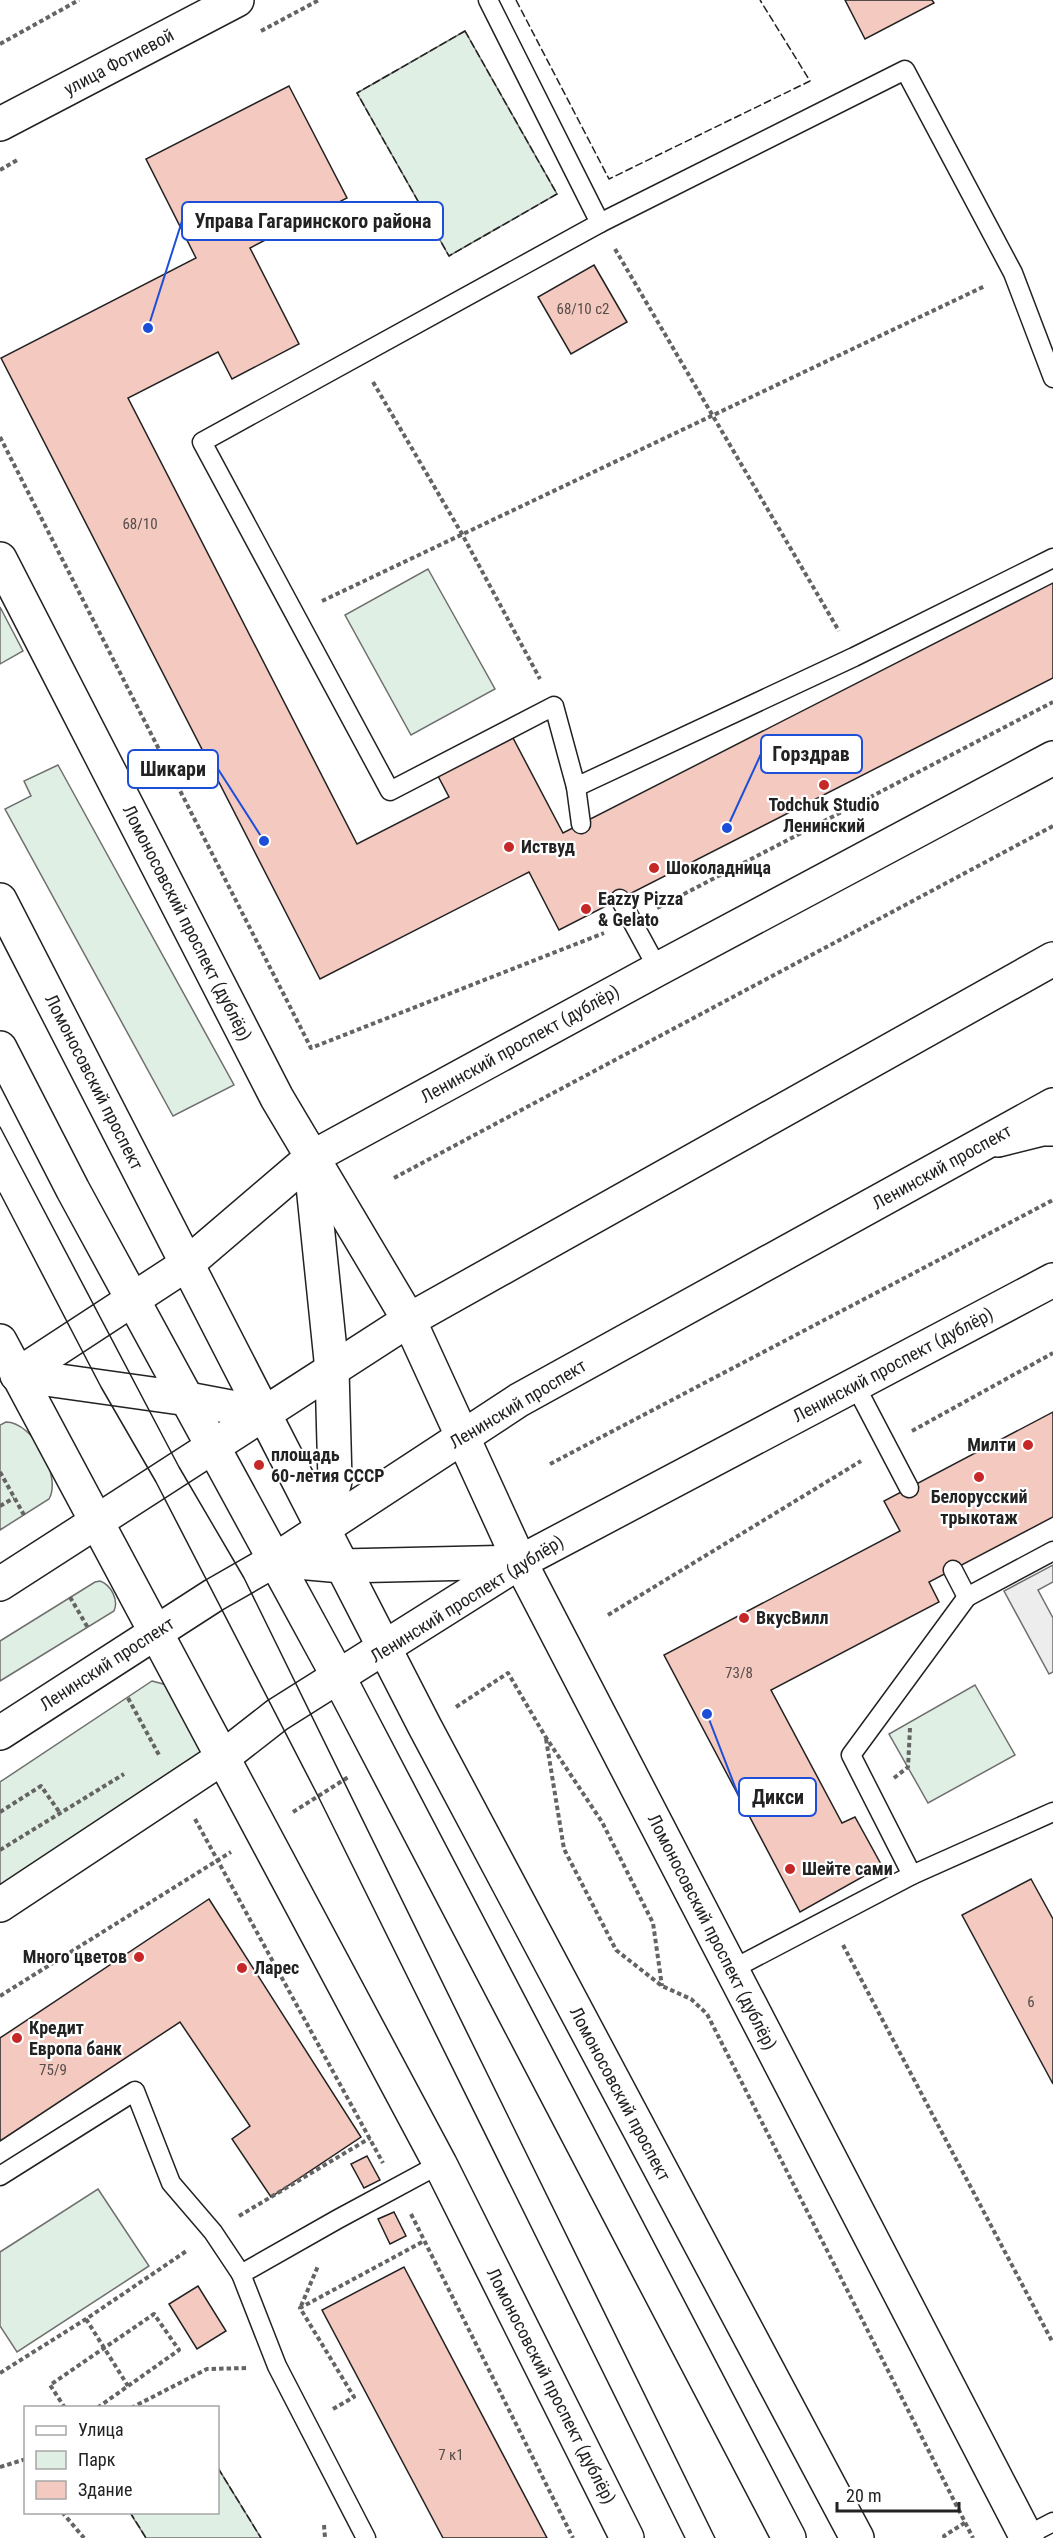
<svg xmlns="http://www.w3.org/2000/svg" width="1053" height="2538" font-family="'Roboto Condensed',sans-serif">
<style>
.green{fill:#e0efe3;stroke:#6f6f6f;stroke-width:1.5}
.parking{fill:#ededed;stroke:#6f6f6f;stroke-width:1.5}
.building{fill:#f3c9c0;stroke:#222;stroke-width:1.5}
.lines{fill:none;stroke-linecap:round;stroke-linejoin:round}
.lane-casing{stroke:#222;stroke-width:21}
.street-casing{stroke:#222;stroke-width:36}
.secondary-casing{stroke:#222;stroke-width:36}
.primary-casing{stroke:#222;stroke-width:36}
.path{stroke:#646464;stroke-width:4;stroke-dasharray:4.5 3;stroke-linecap:butt}
.lane{stroke:#fff;stroke-width:18}
.street{stroke:#fff;stroke-width:33}
.secondary{stroke:#fff;stroke-width:33}
.primary{stroke:#fff;stroke-width:33}
.tram{stroke:#222;stroke-width:1.5}
.fence{stroke:#222;stroke-width:1.5;stroke-dasharray:8 3;stroke-linecap:butt}
.poi-dot{fill:#c62828;stroke:#fff;stroke-width:2}
.labels{text-anchor:middle;stroke-width:4.5;stroke-linejoin:round;paint-order:stroke}
.number-label{font-size:15px;fill:#564c4a}
.street-label{font-size:18px;fill:#222;stroke:#fff}
.poi-label{font-size:18px;font-weight:bold;fill:#222;stroke:#fff;text-anchor:start}
.leader{fill:none;stroke:#1d4ed8;stroke-width:2}
.callout-dot{fill:#1d4ed8;stroke:#fff;stroke-width:2}
.callout{fill:#fff;stroke:#1d4ed8;stroke-width:2}
.callout-label{font-size:20px;text-anchor:middle;font-weight:bold;fill:#222}
</style>
<rect width="100%" height="100%" fill="#fff"/>
<g class="green">
<polygon points="465,31 557,194 449,256 357,93"/>
<polygon points="428,569 495,689 411,735 345,615"/>
<polygon points="0,607 23,651 0,664"/>
<polygon points="58,765 234,1085 173,1116 5,809 31,796 24,781"/>
<path d="M6 1422C33 1422 62 1476 49 1499L0 1530V1425Z"/>
<path d="M100 1581C111 1585 119 1600 114 1611L0 1681V1641L95 1582Z"/>
<polygon points="152,1681 178,1688 204,1754 0,1885 0,1782"/>
<polygon points="975,1685 1015,1755 928,1803 889,1734"/>
<polygon points="98,2189 149,2266 17,2352 0,2326 0,2252"/>
<polygon points="218,2468 261,2538 146,2538 130,2513 218,2512"/>
</g>
<polygon class="parking" points="1053,1565 1053,1582 1038,1590 1053,1618 1053,1672 1049,1674 1004,1591"/>
<g class="building">
<polygon points="845,0 932,0 934,3 865,39"/>
<polygon points="289,86 347,198 250,248 299,344 232,379 218,352 128,398 357,844 449,797 438,776 513,738 563,833 1053,583 1053,678 559,930 529,872 320,979 1,358 196,258 146,159"/>
<polygon points="594,265 627,322 571,354 538,297"/>
<polygon points="1053,1412 1053,1517 929,1582 939,1602 771,1690 842,1823 855,1817 882,1866 800,1912 664,1655 900,1531 884,1501"/>
<polygon points="1031,1879 1053,1919 1053,2084 962,1915"/>
<polygon points="209,1899 361,2137 271,2197 232,2139 250,2126 180,2022 0,2141 0,2038"/>
<polygon points="367,2156 380,2180 364,2188 351,2164"/>
<polygon points="394,2212 406,2236 390,2244 378,2219"/>
<polygon points="404,2267 547,2538 443,2538 322,2310"/>
<polygon points="198,2286 226,2331 197,2349 169,2304"/>
</g>
<g class="lines">
<g class="lane-casing">
<g id="lane">
<polyline points="488,0 600,223 905,70 1013,273 1053,378"/>
<polyline points="600,223 202,442 390,791 554,706 576,787 854,657 1053,558"/>
<polyline points="576,787 581,824"/>
<polyline points="620,899 658,969"/>
<polyline points="855,1385 909,1488"/>
<polyline points="953,1570 967,1597 1053,1551"/>
<polyline points="912,1875 1053,1812"/>
<polyline points="731,1970 912,1875 851,1755 967,1597"/>
<polyline points="0,2176 135,2091 171,2183 213,2232 241,2274 338,2219 440,2164"/>
<polyline points="241,2274 277,2366 366,2538"/>
<polyline points="1026,2536 1053,2522"/>
</g>
</g>
<g class="street-casing">
<polyline id="street" points="0,124 237,0"/>
</g>
<g class="secondary-casing">
<g id="secondary">
<polyline points="0,559 277,1098 409,1320 520,1562 1027,2538"/>
<polyline points="0,900 425,1727 857,2538"/>
<polyline points="0,1048 73,1190 339,1678 789,2538"/>
<polyline points="998,1140 1042,1129 1053,1129"/>
<polyline points="311,1166 332,1370 335,1481 322,1528"/>
<polyline points="0,1341 440,2164 627,2538"/>
<polyline points="17,1375 187,1264 311,1158 658,969 1053,758"/>
<polyline points="17,1375 188,1399 263,1413"/>
<polyline points="275,1560 342,1566 519,1562"/>
<polyline points="0,1905 222,1758 277,1715 520,1562 1053,1280"/>
</g>
</g>
<g class="primary-casing">
<g id="primary">
<polyline points="0,1584 409,1320 1053,959"/>
<polyline points="0,1733 214,1595 275,1560 519,1400 1053,1105"/>
</g>
</g>
<g class="path">
<polyline points="261,31 319,0"/>
<polyline points="0,44 79,0"/>
<polyline points="0,170 19,159"/>
<polyline points="615,249 839,631"/>
<polyline points="373,382 462,534 540,679"/>
<polyline points="0,437 311,1048 604,933"/>
<polyline points="322,601 985,286"/>
<polyline points="657,908 1053,702"/>
<polyline points="394,1178 1053,826"/>
<polyline points="912,1431 1053,1353"/>
<polyline points="550,1464 1053,1200"/>
<polyline points="0,1472 24,1515"/>
<polyline points="0,1506 14,1498"/>
<polyline points="70,1597 88,1628"/>
<polyline points="608,1615 861,1461"/>
<polyline points="128,1698 159,1755"/>
<polyline points="456,1707 508,1673 545,1736 602,1822 653,1923 662,1986"/>
<polyline points="546,1739 564,1849 616,1950 662,1986 691,1999 707,2014 973,2538"/>
<polyline points="894,1778 908,1767 910,1728"/>
<polyline points="0,1812 41,1786 60,1813"/>
<polyline points="293,1812 350,1776"/>
<polyline points="195,1819 383,2163"/>
<polyline points="0,1850 124,1774"/>
<polyline points="843,1945 1053,2343"/>
<polyline points="0,1996 231,1852"/>
<polyline points="411,2214 573,2538"/>
<polyline points="239,2216 370,2138"/>
<polyline points="301,2306 318,2266"/>
<polyline points="86,2319 128,2386"/>
<polyline points="0,2373 86,2319 188,2250"/>
<polyline points="65,2408 50,2385 154,2314 179,2350 97,2408"/>
<polyline points="131,2408 207,2369 247,2368"/>
<polyline points="333,2409 354,2397 300,2308 424,2241"/>
<polyline points="0,2467 26,2459"/>
<polyline points="62,2512 84,2538"/>
<polyline points="324,2525 325,2538"/>
<polyline points="945,2538 944,2536 966,2522"/>
</g>
<use href="#lane" class="lane"/>
<use href="#street" class="street"/>
<use href="#secondary" class="secondary"/>
<use href="#primary" class="primary"/>
<g class="tram">
<polyline points="0,1127 179,1467 244,1578 715,2538"/>
<polyline points="0,1193 101,1387 156,1482 318,1796 685,2538"/>
</g>
<g class="fence">
<polyline points="516,0 609,179 810,81 760,0"/>
<polygon points="465,31 557,194 449,256 357,93"/>
<polyline points="218,2468 261,2538"/>
<polyline points="130,2512 146,2538"/>
</g>
</g>
<g class="poi-dot">
<circle cx="824" cy="785" r="6"/>
<circle cx="509" cy="847" r="6"/>
<circle cx="654" cy="868" r="6"/>
<circle cx="586" cy="909" r="6"/>
<circle cx="1028" cy="1445" r="6"/>
<circle cx="259" cy="1465" r="6"/>
<circle cx="979" cy="1477" r="6"/>
<circle cx="744" cy="1618" r="6"/>
<circle cx="790" cy="1869" r="6"/>
<circle cx="139" cy="1957" r="6"/>
<circle cx="242" cy="1968" r="6"/>
<circle cx="17" cy="2038" r="6"/>
</g>
<g class="labels">
<g class="number-label">
<text x="583" y="314">68/10 с2</text>
<text x="140" y="529">68/10</text>
<text x="739" y="1678">73/8</text>
<text x="1031" y="2007">6</text>
<text x="53" y="2075">75/9</text>
<text x="451" y="2460">7 к1</text>
</g>
<g class="street-label">
<text transform="translate(119 62) rotate(-28)" y="6">улица Фотиевой</text>
<text transform="translate(187 923) rotate(63)" y="6">Ломоносовский проспект (дублёр)</text>
<text transform="translate(520 1044) rotate(-29)" y="6">Ленинский проспект (дублёр)</text>
<text transform="translate(94 1082) rotate(63)" y="6">Ломоносовский проспект</text>
<text transform="translate(942 1167) rotate(-29)" y="6">Ленинский проспект</text>
<text transform="translate(893 1365) rotate(-28)" y="6">Ленинский проспект (дублёр)</text>
<text transform="translate(518 1404) rotate(-31)" y="6">Ленинский проспект</text>
<text transform="translate(467 1599) rotate(-32)" y="6">Ленинский проспект (дублёр)</text>
<text transform="translate(107 1664) rotate(-33)" y="6">Ленинский проспект</text>
<text transform="translate(712 1932) rotate(63)" y="6">Ломоносовский проспект (дублёр)</text>
<text transform="translate(620 2094) rotate(62)" y="6">Ломоносовский проспект</text>
<text transform="translate(551 2386) rotate(63)" y="6">Ломоносовский проспект (дублёр)</text>
</g>
<g class="poi-label">
<text x="824" y="811" text-anchor="middle">Todchuk Studio<tspan x="824" dy="21">Ленинский</tspan></text>
<text x="521" y="853">Иствуд</text>
<text x="666" y="874">Шоколадница</text>
<text x="598" y="905">Eazzy Pizza<tspan x="598" dy="21">&amp; Gelato</tspan></text>
<text x="1016" y="1451" text-anchor="end">Милти</text>
<text x="271" y="1461">площадь<tspan x="271" dy="21">60-летия СССР</tspan></text>
<text x="979" y="1503" text-anchor="middle">Белорусский<tspan x="979" dy="21">трыкотаж</tspan></text>
<text x="756" y="1624">ВкусВилл</text>
<text x="802" y="1875">Шейте сами</text>
<text x="127" y="1963" text-anchor="end">Много цветов</text>
<text x="254" y="1974">Ларес</text>
<text x="29" y="2034">Кредит<tspan x="29" dy="21">Европа банк</tspan></text>
</g>
</g>
<path class="leader" d="M148 328L182 221M727 828L761 754M264 841L218 769M707 1714L739 1797"/>
<g class="callout-dot">
<circle cx="148" cy="328" r="6"/>
<circle cx="727" cy="828" r="6"/>
<circle cx="264" cy="841" r="6"/>
<circle cx="707" cy="1714" r="6"/>
</g>
<g class="callout">
<rect x="182" y="202" width="261" height="38" rx="6"/>
<rect x="761" y="735" width="101" height="38" rx="6"/>
<rect x="128" y="750" width="90" height="38" rx="6"/>
<rect x="739" y="1778" width="77" height="38" rx="6"/>
</g>
<g class="callout-label">
<text x="313" y="228">Управа Гагаринского района</text>
<text x="811" y="761">Горздрав</text>
<text x="173" y="776">Шикари</text>
<text x="778" y="1804">Дикси</text>
</g>
<rect x="24" y="2406" width="195" height="108" fill="#ffffff" stroke="#a7a7a7" stroke-width="1.5"/>
<rect x="36" y="2426" width="30" height="9" fill="#ffffff" stroke="#a7a7a7" stroke-width="1.5"/>
<text x="78" y="2436" font-size="18" fill="#222222">Улица</text>
<rect x="36" y="2451" width="30" height="18" fill="#e0efe3" stroke="#a7a7a7" stroke-width="1.5"/>
<text x="78" y="2466" font-size="18" fill="#222222">Парк</text>
<rect x="36" y="2481" width="30" height="18" fill="#f3c9c0" stroke="#a7a7a7" stroke-width="1.5"/>
<text x="78" y="2496" font-size="18" fill="#222222">Здание</text>
<path d="M837 2502v9h122v-9" fill="none" stroke="#222222" stroke-width="3"/>
<text x="846" y="2502" font-size="18" fill="#222222" stroke="#ffffff" stroke-width="4.5" paint-order="stroke">20 m</text>
</svg>
